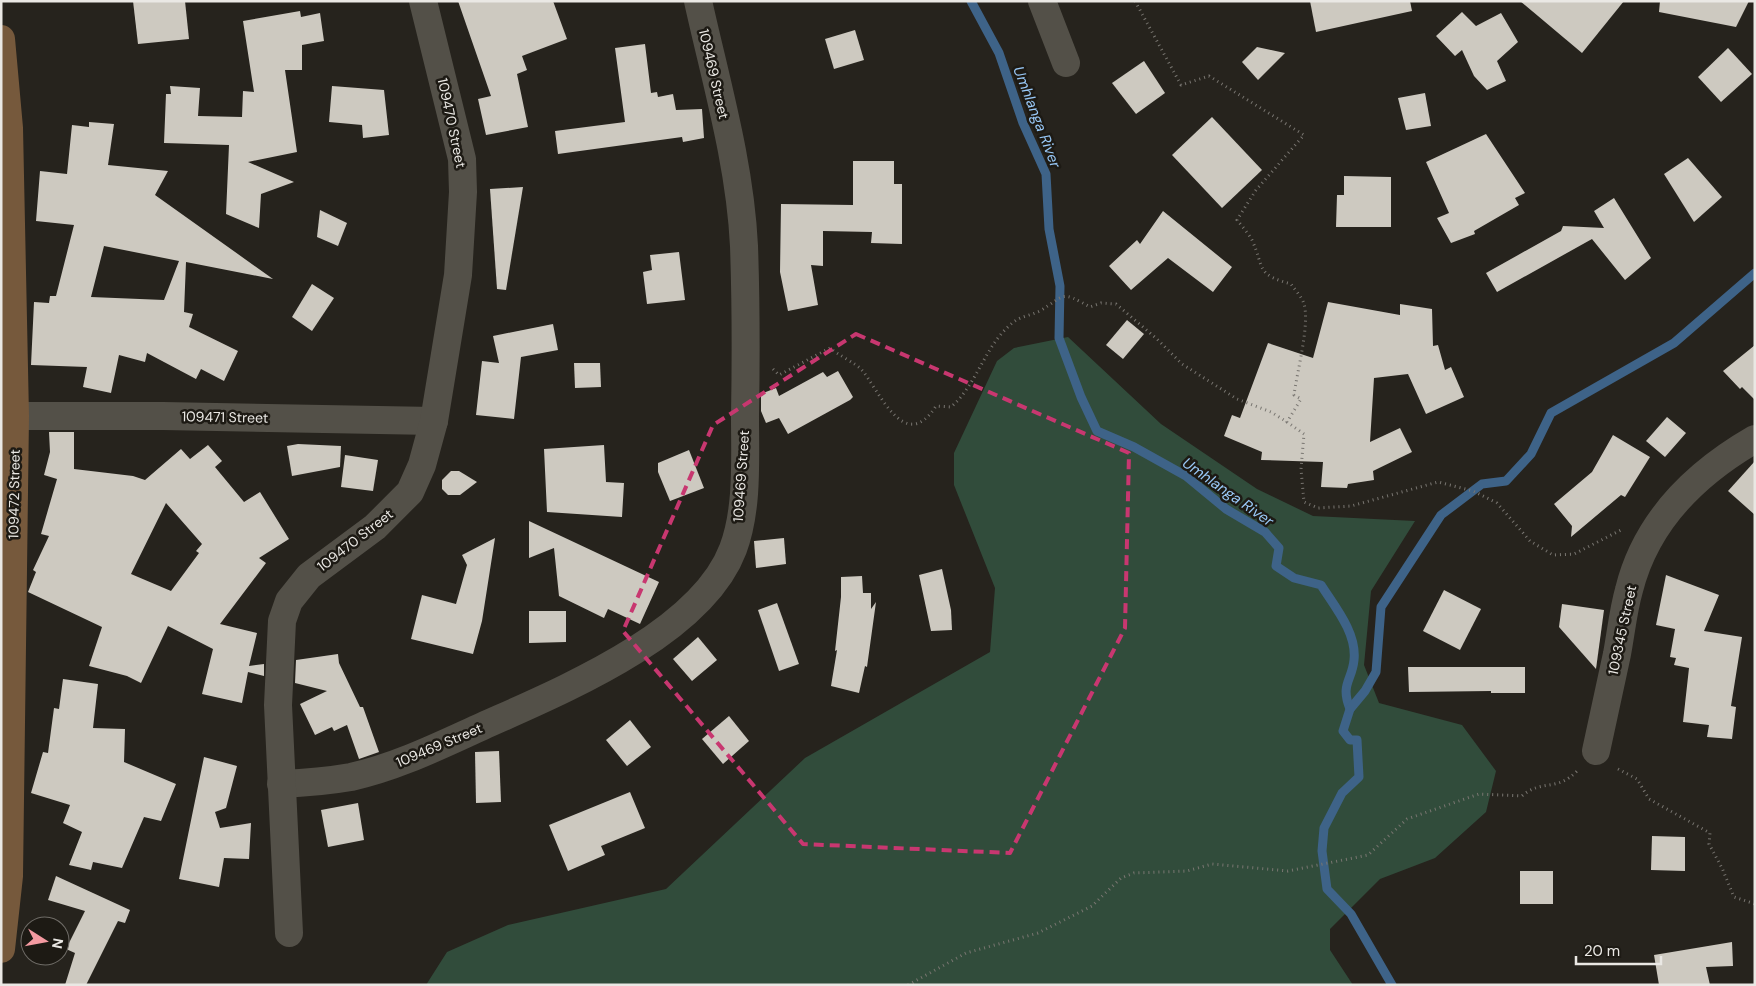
<svg xmlns="http://www.w3.org/2000/svg" width="1756" height="986" font-family="'DM Sans',sans-serif">
<style>
.green{fill:#314c3b}
.lines{fill:none;stroke-linecap:round;stroke-linejoin:round}
.stream{stroke:#3e6388;stroke-width:9}
.building{fill:#cdc9c0;fill-rule:evenodd}
.path{stroke:#797671;stroke-width:3;stroke-dasharray:1 4;stroke-linecap:butt}
.street{stroke:#535048;stroke-width:28}
.secondary{stroke:#76593c;stroke-width:28}
.marked{fill:none;stroke:#c83770;stroke-width:4;stroke-dasharray:10 6;stroke-linejoin:round}
.labels{text-anchor:middle;stroke-width:5;stroke-linejoin:round;paint-order:stroke}
.street-label{font-size:14px;fill:#eae8e4;stroke:#1d1a14}
.water-label{font-size:15px;font-style:italic;fill:#98c7f5;stroke:#1d1a14}
</style>
<rect width="100%" height="100%" fill="#26231d"/>
<polygon class="green" points="1068,337 1161,424 1257,489 1313,516 1415,521 1371,591 1364,665 1379,703 1462,725 1496,771 1486,812 1435,858 1380,879 1330,929 1330,950 1353,985 426,985 447,952 508,925 666,889 805,758 990,652 995,588 954,485 954,453 997,361 1014,348"/>
<g class="lines">
<g class="stream">
<path d="M971 1 999 53 1023 123 1046 174 1049 229 1060 286 1059 338 1081 397 1097 431 1134 447 1186 476 1226 509 1265 532 1279 548 1276 566 1294 578 1321 585C1335 607 1357 633 1354 660 1352 681 1340 684 1350 709L1343 731 1350 740H1357L1359 777 1342 793 1324 828 1322 851 1327 889 1351 914 1392 985"/>
<polyline points="1350,709 1365,691 1376,672 1381,607 1441,515 1482,484 1506,481 1531,454 1551,413 1674,343 1755,273"/>
</g>
</g>
<g class="building">
<polygon points="133,1 185,1 189,39 138,44"/>
<polygon points="458,1 553,1 567,39 522,56 527,70 517,74 528,127 486,135 478,99 491,96"/>
<polygon points="1310,1 1410,1 1412,11 1316,32"/>
<polygon points="1520,1 1624,1 1582,53"/>
<polygon points="1660,1 1749,1 1736,27 1659,12"/>
<polygon points="300,11 301,17 320,13 324,41 302,45 302,70 285,70 297,152 248,162 294,182 261,194 259,228 226,214 229,145 164,143 166,94 171,94 170,86 200,88 198,116 242,117 243,91 254,92 243,21"/>
<polygon points="1462,12 1476,26 1501,13 1518,42 1497,61 1506,81 1487,90 1474,76 1462,50 1455,56 1436,36"/>
<polygon points="855,30 864,60 834,69 825,39"/>
<polygon points="645,44 651,93 657,92 658,97 673,94 676,110 702,109 704,138 683,142 682,137 558,154 555,131 625,122 615,48"/>
<polygon points="1257,47 1285,53 1258,80 1242,62"/>
<polygon points="1728,48 1752,74 1721,102 1698,77"/>
<polygon points="1144,61 1165,93 1136,114 1112,83"/>
<polygon points="332,86 384,90 389,135 363,138 362,125 329,122"/>
<polygon points="1425,93 1431,126 1406,130 1398,98"/>
<polygon points="1212,117 1262,170 1222,208 1172,155"/>
<path d="M89 122 114 124 108 165 168 171 155 195 273 279 186 262 184 312 193 314 189 327 238 351 224 381 201 369 196 379 147 353 145 362 119 355 111 393 83 387 87 367 31 365 34 302 49 303 50 296H56L74 225 36 221 40 171 67 174 72 125 89 127ZM104 246 179 261 164 300 91 297Z"/>
<polygon points="1486,134 1525,193 1515,198 1519,205 1474,231 1475,234 1451,243 1437,218 1449,213 1426,162"/>
<polygon points="1688,158 1722,197 1694,222 1664,174"/>
<polygon points="853,161 894,161 894,184 902,184 902,244 871,243 872,232 823,231 823,266 811,265 818,305 788,311 780,272 781,204 853,205"/>
<polygon points="1344,176 1391,177 1391,227 1336,227 1337,195 1344,195"/>
<polygon points="523,187 506,290 497,289 490,189"/>
<polygon points="1614,198 1651,258 1625,280 1592,239 1497,292 1486,273 1561,231 1563,226 1604,228 1594,211"/>
<polygon points="320,210 347,223 338,246 317,237"/>
<polygon points="1163,211 1232,267 1213,292 1168,258 1131,290 1109,266 1137,240 1140,244"/>
<polygon points="679,252 685,300 647,304 643,272 652,270 650,255"/>
<polygon points="312,284 334,298 312,331 292,317"/>
<polygon points="1328,302 1400,315 1400,304 1432,309 1433,346 1438,345 1445,370 1451,367 1464,397 1426,414 1408,374 1374,378 1370,442 1400,428 1412,452 1373,471 1374,480 1348,484 1347,488 1321,487 1323,462 1261,460 1262,452 1224,436 1232,415 1240,418 1268,343 1313,358"/>
<polygon points="1127,320 1144,334 1123,359 1106,345"/>
<polygon points="553,324 558,350 521,357 514,419 476,415 482,361 499,363 493,336"/>
<polygon points="1755,345 1755,400 1742,387 1740,389 1723,371"/>
<polygon points="574,363 600,363 601,387 575,388"/>
<polygon points="838,371 853,397 850,400 788,434 779,418 766,423 761,411 761,394 776,388 779,396 823,372 827,377"/>
<polygon points="1667,417 1686,433 1665,457 1646,441"/>
<path d="M49 432H74V469L133 476 145 480 181 449 190 459 208 445 222 461 215 467 244 502 260 492 289 539 259 558 266 563 220 624 257 633 249 666 264 664V676L248 672 242 703 202 694 213 649 168 626 141 683 127 676 89 666 102 627 28 592 36 572 33 570 49 536 41 534 57 479 44 475 50 452ZM166 503 202 544 196 551 199 553 171 591 131 574Z"/>
<polygon points="1613,435 1650,457 1625,497 1621,495 1571,537 1572,526 1554,504 1592,472"/>
<polygon points="298,444 341,446 340,467 292,476 287,446"/>
<polygon points="604,445 606,482 624,483 622,517 547,512 544,449"/>
<polygon points="689,450 704,488 670,501 658,472 658,463"/>
<polygon points="345,455 378,460 373,491 341,487"/>
<polygon points="1755,461 1755,515 1728,491"/>
<polygon points="451,471 459,471 477,482 460,495 448,495 442,489 442,480"/>
<polygon points="529,521 659,582 640,624 608,609 604,618 559,596 554,548 529,558"/>
<polygon points="495,538 482,621 473,654 411,639 422,595 456,604 467,565 462,555"/>
<polygon points="784,538 786,564 756,568 754,541"/>
<polygon points="942,569 951,610 952,630 931,631 919,575"/>
<polygon points="1666,575 1719,595 1704,631 1742,637 1731,706 1736,707 1732,739 1707,737 1709,725 1683,722 1689,668 1674,665 1676,658 1670,657 1675,629 1656,625"/>
<polygon points="862,576 863,593 871,593 871,609 876,602 867,667 865,666 859,693 831,686 837,650 835,651 841,597 841,577"/>
<polygon points="1444,590 1481,609 1460,650 1423,631"/>
<polygon points="777,603 799,664 779,671 758,610"/>
<polygon points="1562,604 1604,610 1596,669 1559,627"/>
<polygon points="529,611 566,611 566,642 529,643"/>
<polygon points="698,637 717,660 692,681 673,659"/>
<polygon points="338,654 339,663 360,707 363,707 379,752 359,759 347,725 334,731 332,727 315,735 300,704 327,691 295,683 296,660"/>
<polygon points="1408,667 1525,667 1525,693 1491,693 1491,691 1409,692"/>
<polygon points="63,679 98,684 93,728 125,729 124,762 176,784 161,821 144,817 122,868 93,862 91,870 69,865 82,832 63,823 70,805 31,793 43,752 48,753 54,708 59,709"/>
<polygon points="729,716 749,741 723,764 702,739"/>
<polygon points="630,720 651,747 627,766 606,740"/>
<polygon points="499,751 501,802 476,803 475,752"/>
<polygon points="204,757 237,766 226,808 215,812 220,828 251,823 249,859 224,858 219,887 179,879"/>
<polygon points="630,792 645,828 601,846 605,855 568,871 549,825"/>
<polygon points="358,803 364,840 328,847 321,810"/>
<polygon points="1652,836 1685,837 1685,871 1651,870"/>
<rect x="1520" y="871" width="33" height="33"/>
<polygon points="56,876 130,910 125,923 118,921 86,985 65,985 75,953 66,949 85,911 48,900"/>
<polygon points="1732,942 1733,966 1706,967 1710,985 1659,985 1654,955"/>
</g>
<g class="lines">
<g class="path">
<path d="M1135 1 1181 85 1209 76 1304 135 1256 190 1237 220C1242 226 1248 233 1252 240 1265 269 1255 274 1291 284 1295 290 1302 297 1304 304 1310 324 1297 372 1294 395L1301 399 1287 422 1304 434 1301 469 1304 502 1318 508 1351 506 1438 482 1473 491 1497 503 1530 541 1553 555 1574 554 1623 529"/>
<path d="M773 369 779 375 830 348C837 354 856 364 861 369 879 389 904 456 936 406L951 407C978 384 985 343 1015 321 1022 316 1032 315 1040 311 1066 295 1060 290 1090 307L1101 303 1116 304 1157 339 1182 364 1237 399 1271 412 1287 422"/>
<polyline points="1618,769 1637,779 1649,799 1710,833 1709,844 1722,868 1734,897 1755,904"/>
<path d="M908 985 966 953 1038 933 1092 906 1121 878 1134 873 1187 871 1212 864 1288 871 1368 855 1407 819 1479 794 1522 796C1541 779 1557 792 1577 771"/>
</g>
<g class="street">
<polyline points="1042,1 1066,63"/>
<polyline points="15,416 163,416 434,421"/>
<path d="M1596 751C1603 718 1610 686 1617 654 1621 633 1623 611 1629 590 1646 521 1696 473 1755 439"/>
<path d="M281 784C305 783 328 781 351 777 397 767 441 745 483 726 561 691 701 634 733 549 748 509 745 460 745 417 746 360 746 303 744 246 740 163 716 82 698 1"/>
<polyline points="289,933 278,705 282,621 289,601 309,576 375,527 410,492 422,465 434,421 458,275 463,192 462,159 423,1"/>
</g>
<polyline class="secondary" points="1,39 9,128 15,416 9,876 1,949"/>
</g>
<path class="marked" d="M856 334 1129 453 1125 628 1010 853 803 844 623 631 713 425Z"/>
<g class="labels">
<g class="street-label">
<text transform="translate(714 74) rotate(77)" y="5">109469 Street</text>
<text transform="translate(452 123) rotate(78)" y="5">109470 Street</text>
<text transform="translate(225 417) rotate(1)" y="5">109471 Street</text>
<text transform="translate(741 476) rotate(-86)" y="5">109469 Street</text>
<text transform="translate(14 494) rotate(-89)" y="5">109472 Street</text>
<text transform="translate(355 540) rotate(-38)" y="5">109470 Street</text>
<text transform="translate(1622 630) rotate(-78)" y="5">109345 Street</text>
<text transform="translate(439 745) rotate(-23)" y="5">109469 Street</text>
</g>
<g class="water-label">
<text transform="translate(1037 117) rotate(69)" y="5">Umhlanga River</text>
<text transform="translate(1228 492) rotate(35)" y="5">Umhlanga River</text>
</g>
</g>
<rect width="1756" height="986" fill="none" stroke="#eae8e4" stroke-width="5"/>
<g transform="translate(45 941) rotate(101)"><circle r="24" fill="#1d1a14" stroke="#6f6c67"/>
<path d="M0-4L9 19L0 12L-9 19Z" fill="#f49aa1"/>
<text y="-8" font-size="14" font-weight="bold" text-anchor="middle" fill="#eae8e4">N</text>
</g>
<path d="M1576 956v8h85v-8" fill="none" stroke="#eae8e4" stroke-width="2.5"/>
<text x="1584" y="956" font-size="15" fill="#eae8e4" stroke="#1d1a14" stroke-width="4" paint-order="stroke">20 m</text>
</svg>
